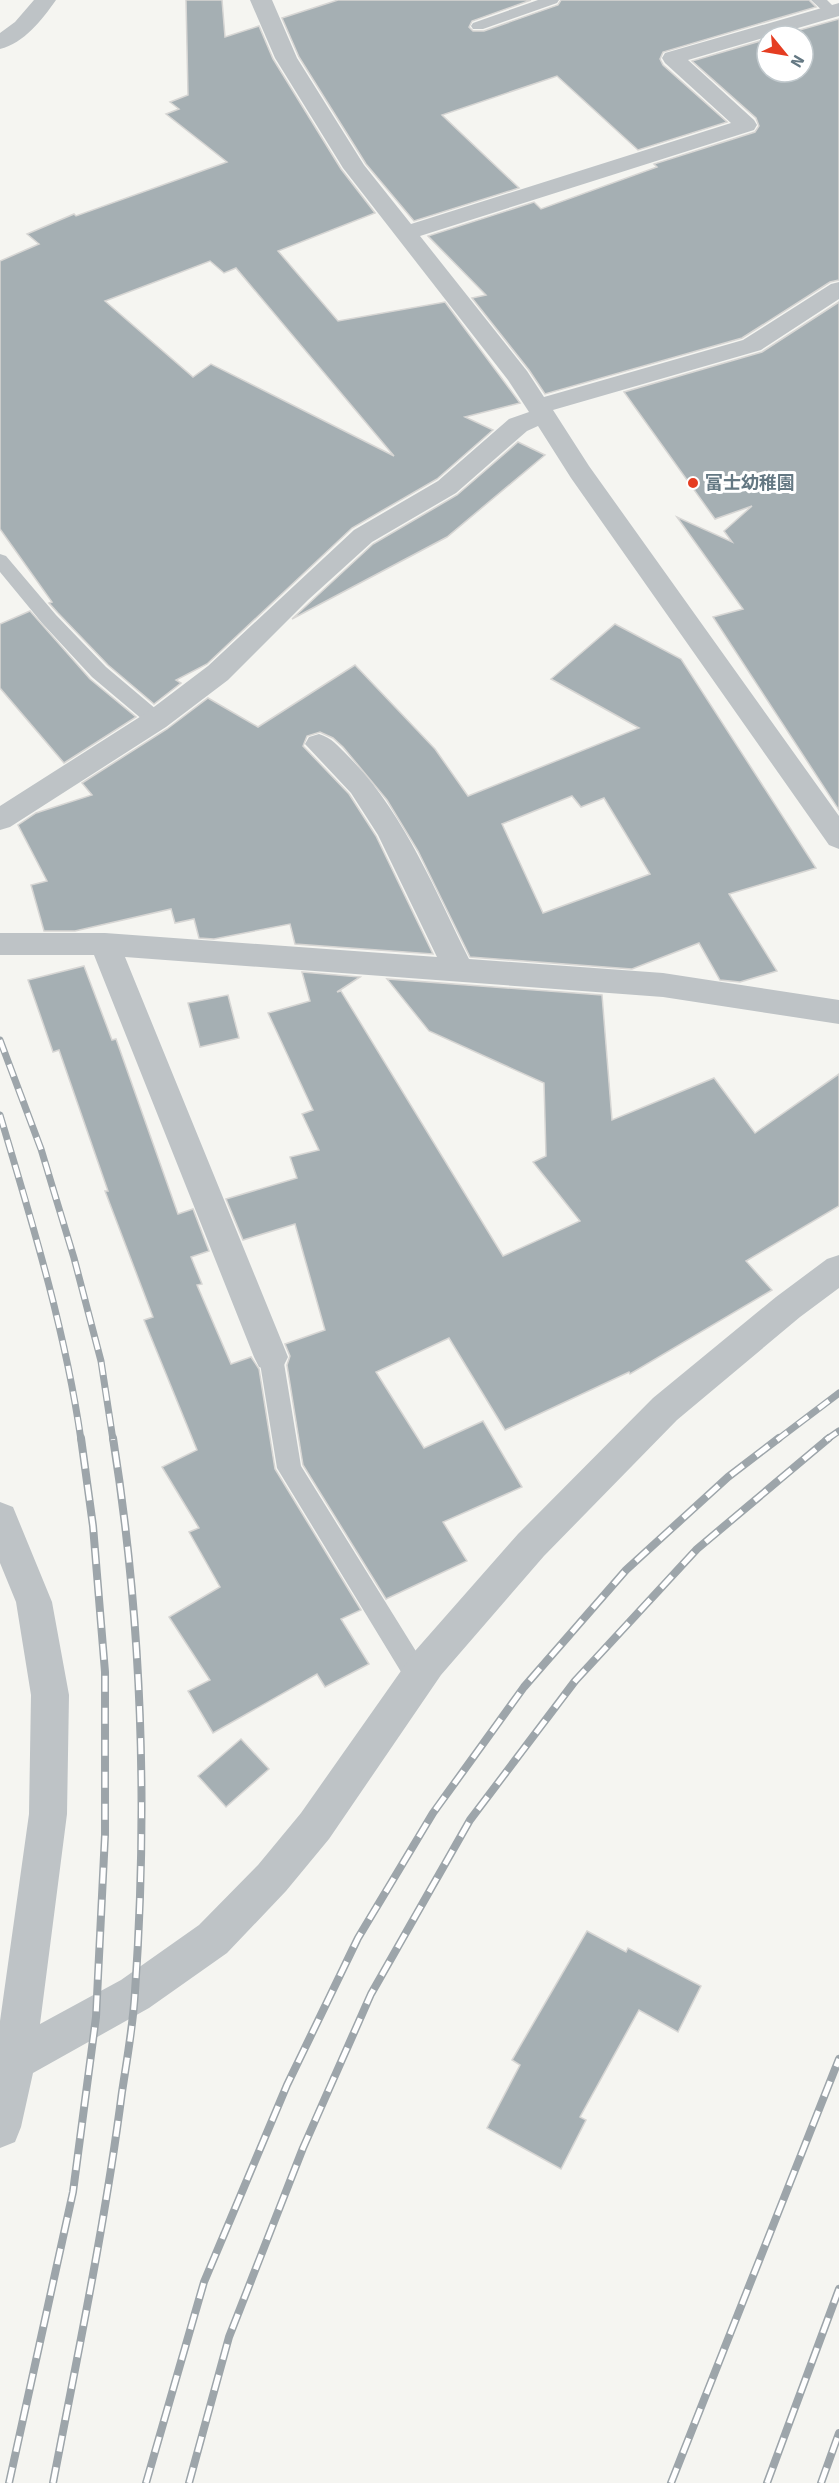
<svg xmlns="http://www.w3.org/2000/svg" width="839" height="2483" font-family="Signika,'Noto Sans JP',sans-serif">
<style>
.building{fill:#a5afb3;stroke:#d7d6d4;stroke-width:1.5;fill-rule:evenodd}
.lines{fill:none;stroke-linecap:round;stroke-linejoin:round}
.lane{fill:#bec3c6;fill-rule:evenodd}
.street{fill:#bec3c6;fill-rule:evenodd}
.rail-far1-casing{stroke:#9da5aa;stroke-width:7}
.rail-casing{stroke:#9da5aa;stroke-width:8}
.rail-far1{stroke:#fff;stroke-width:4.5;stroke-dasharray:13;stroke-linecap:butt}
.rail{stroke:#fff;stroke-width:5;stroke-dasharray:16;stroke-linecap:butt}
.poi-dot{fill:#e53d22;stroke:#fff;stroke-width:2}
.labels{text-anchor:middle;stroke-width:6;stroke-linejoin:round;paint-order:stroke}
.far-poi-label{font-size:18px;font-weight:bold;fill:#647883;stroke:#fff;text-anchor:start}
</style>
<rect width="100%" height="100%" fill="#f5f5f1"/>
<g class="building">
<path d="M186 0H222L225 37 259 26 273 59 341 169 375 213 278 251 338 321 445 302 520 403 465 417 493 430 437 479 352 528 207 664 176 680 181 683 154 704 108 665 58 613 49 603 52 602 0 529V261L39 244 27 234 74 214 76 216 227 162 166 114 179 109 170 102 188 95ZM210 261 224 273 236 268 394 456 211 364 193 377 105 301Z"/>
<polygon points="338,0 531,0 472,21 469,27 473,31 484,31 558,5 561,0 809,0 816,7 663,52 660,59 663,65 727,122 638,150 557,76 442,115 519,188 414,221 366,164 299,57 282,18"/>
<polygon points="839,19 839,280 830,282 742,338 545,394 529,370 472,298 486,295 428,236 534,202 541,209 657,167 654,164 755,132 759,126 756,118 692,61 767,39 767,72 803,72 803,36 778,36"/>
<polygon points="839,302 839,810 713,617 743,609 677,517 732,542 724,531 752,506 715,519 624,392 762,352"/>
<polygon points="518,442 545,455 447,537 292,619 373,544 457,495"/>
<polygon points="30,611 90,679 136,717 64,763 0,688 0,624"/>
<path d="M615 624 681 659 816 868 729 894 777 971 740 982 720 980 699 943 632 969 470 957 418 851 387 800 343 747 333 738 320 732 307 736 303 746 349 794 376 836 433 954 295 944 290 924 214 939 199 938 194 919 175 923 171 909 75 931H44L31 885 47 881 18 825 36 813 92 795 82 783 167 729 208 698 258 727 355 665 435 749 468 796 639 728 551 679ZM572 796 581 807 604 798 650 874 543 913 502 824Z"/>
<polygon points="84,966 112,1040 116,1039 178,1214 193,1209 209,1251 191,1257 202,1284 197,1285 231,1364 251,1357 259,1369 275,1469 361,1610 341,1619 369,1664 325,1687 317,1674 213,1733 188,1691 210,1680 169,1617 220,1587 189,1532 199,1528 162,1467 197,1450 144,1320 153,1317 105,1191 108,1191 59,1050 53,1052 28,980"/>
<polygon points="302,972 360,977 337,992 341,991 503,1256 580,1221 533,1162 546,1156 544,1083 429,1031 387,979 602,995 612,1120 714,1078 755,1133 839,1074 839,1206 746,1261 772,1290 630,1374 629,1372 505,1430 449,1338 376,1372 424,1448 483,1421 522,1487 443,1522 467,1561 386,1599 303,1465 287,1365 290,1356 285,1344 325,1330 295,1224 243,1240 226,1199 297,1178 290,1157 319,1150 302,1114 313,1110 268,1013 310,1001"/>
<polygon points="228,995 239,1038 200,1047 188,1003"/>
<polygon points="241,1739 269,1769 226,1807 198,1776"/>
<polygon points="587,1931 626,1952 628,1948 701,1986 678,2032 639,2010 580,2117 586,2120 561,2169 487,2128 520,2065 512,2060"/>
</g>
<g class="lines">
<g class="lane">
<polygon points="538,0 559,0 557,3 483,29 473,29 471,26 473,23"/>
<polygon points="811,0 827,0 838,11 831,15 826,14"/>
<polygon points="0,554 6,556 56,615 106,667 163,715 166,720 163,725 156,727 149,725 92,677 42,623 0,572"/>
<polygon points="271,1347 279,1350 283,1357 301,1466 427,1669 431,1677 427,1685 418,1689 409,1685 277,1468 259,1357 263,1350"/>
</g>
<g class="street">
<path d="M34 0H56C42 20 24 43 0 49V33L15 22Z"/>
<polygon points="250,0 272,0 297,58 364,165 411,224 731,123 665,63 662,58 665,53 839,3 839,16 688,60 754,120 757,125 754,130 420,236 527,371 544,397 743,340 831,284 839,282 839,299 761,350 553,410 589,466 839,816 839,849 829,845 571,478 538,426 527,431 456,493 372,542 308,600 228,680 166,727 10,827 0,830 0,806 146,713 208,666 354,530 438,481 509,419 529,412 508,380 343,168 275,58"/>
<path d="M319 734C332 738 338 746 348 756 404 812 434 889 469 959L663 973 839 1000V1024L663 997 125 957 288 1357 283 1367 271 1371 259 1367 254 1357 94 955H0V933H105L437 957 378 835 351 793 305 744 309 737Z"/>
<polygon points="839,1255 839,1288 800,1317 677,1420 544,1556 441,1675 329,1839 286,1891 227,1953 149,2008 33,2073 21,2127 15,2142 0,2148 0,2021 29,1814 31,1695 16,1602 0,1563 0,1502 13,1507 52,1602 69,1695 67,1814 40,2024 121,1980 199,1925 258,1865 301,1813 415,1651 518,1534 653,1398 776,1297 827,1259"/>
</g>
<g class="rail-far1-casing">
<g id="rail-far1">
<polyline points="0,1040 41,1149 74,1258 101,1361 113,1440"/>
<path d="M0 1115C32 1222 65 1329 81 1440"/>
<polyline points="777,1440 839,1393"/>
<polyline points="826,1440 839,1431"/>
</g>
</g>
<g class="rail-casing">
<g id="rail">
<polyline points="9,2483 73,2192 96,2017 105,1835 105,1672 93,1526 81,1438"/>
<path d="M53 2483C78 2353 105 2224 122 2092 127 2059 133 2026 135 1992 148 1807 142 1621 113 1438"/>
<polyline points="146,2483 204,2282 287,2085 358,1938 433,1813 524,1687 626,1570 728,1477 779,1438"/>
<polyline points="189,2483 229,2337 303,2148 371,1994 470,1820 575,1681 697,1549 829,1438"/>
<polyline points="671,2483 839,2059"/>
<polyline points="767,2483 839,2289"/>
<polyline points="821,2483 839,2433"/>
</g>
</g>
<use href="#rail-far1" class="rail-far1"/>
<use href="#rail" class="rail"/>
</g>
<circle class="poi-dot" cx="693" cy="483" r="6"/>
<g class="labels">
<g class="far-poi-label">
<text x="705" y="489">富士幼稚園</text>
</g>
</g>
<g transform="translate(785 54) rotate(120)"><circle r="28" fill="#ffffff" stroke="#c1c9cd" stroke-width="1.5"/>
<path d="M0-4.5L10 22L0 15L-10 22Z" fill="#e53d22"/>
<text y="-9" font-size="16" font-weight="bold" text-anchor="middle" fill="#647883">N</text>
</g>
</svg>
